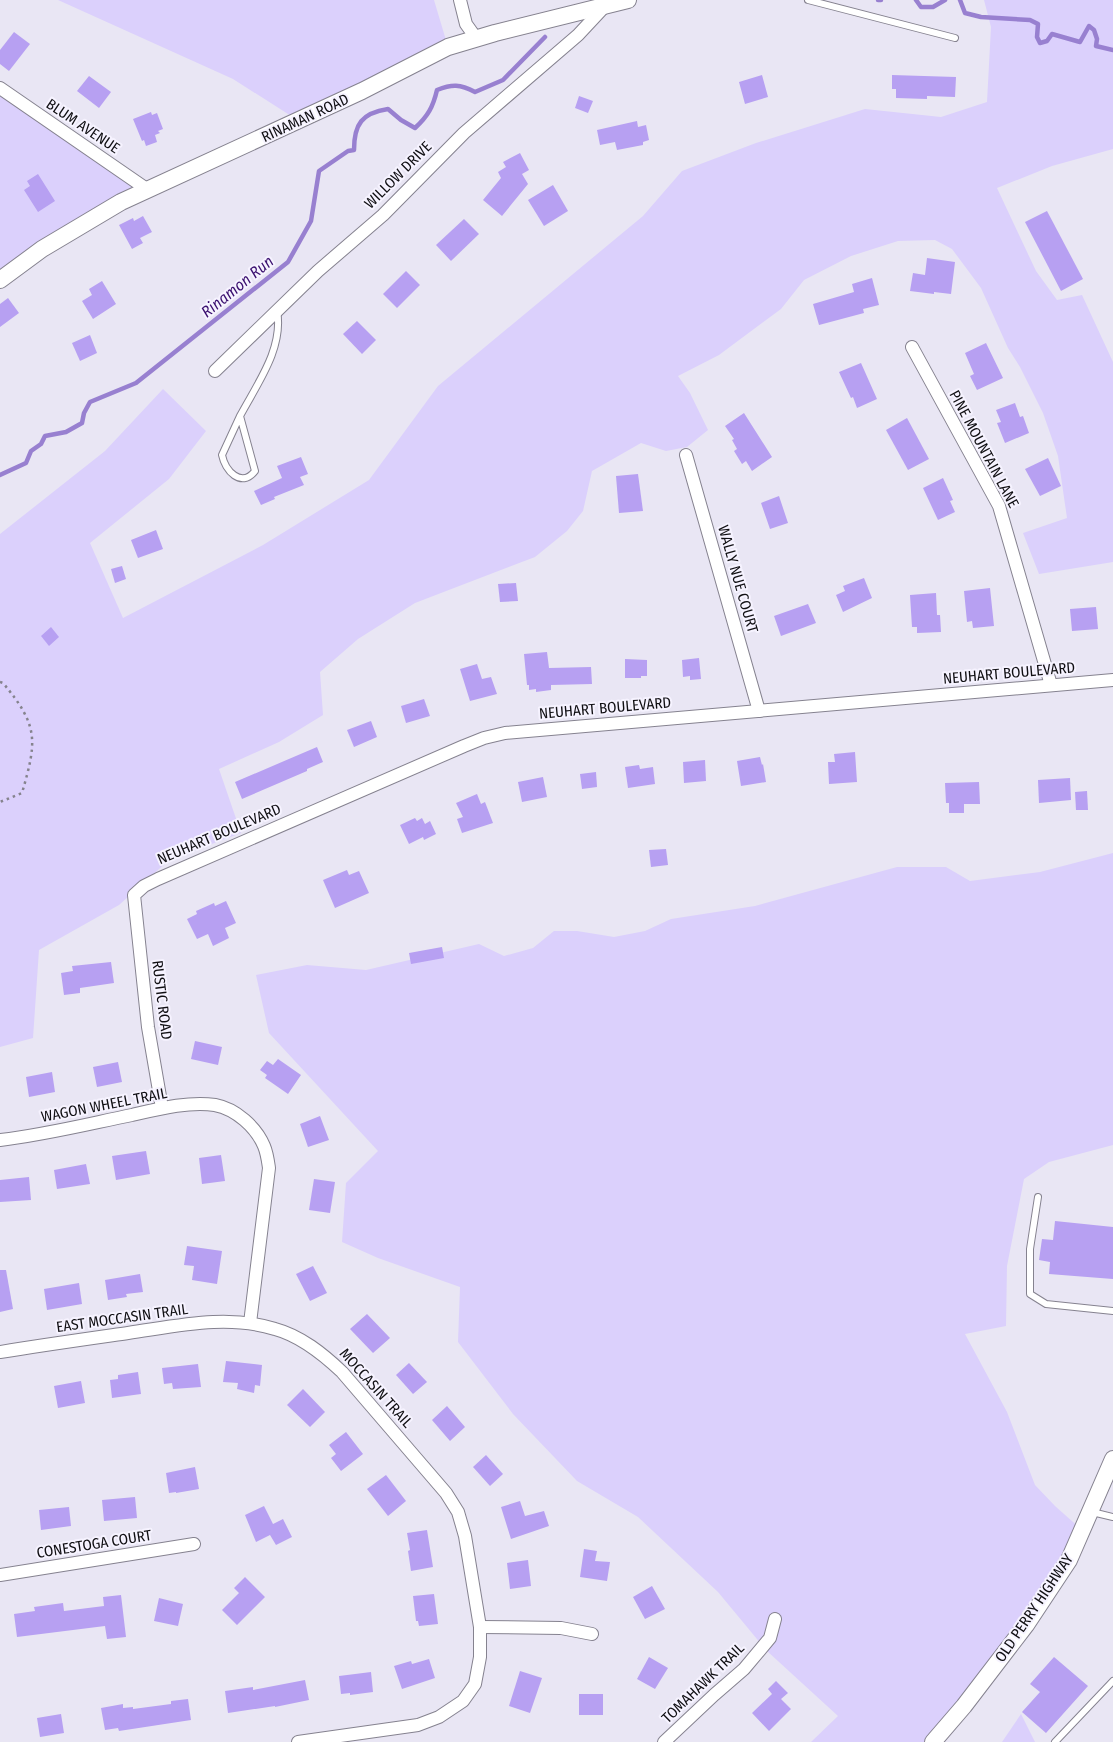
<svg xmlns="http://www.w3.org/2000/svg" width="1113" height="1742" font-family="'Fira Sans Condensed',sans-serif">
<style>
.green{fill:#dbd0fc}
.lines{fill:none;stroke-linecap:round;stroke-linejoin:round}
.stream{stroke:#9880d0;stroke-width:4.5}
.building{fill:#b7a0f2}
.service-casing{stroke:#85828f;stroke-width:8}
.minor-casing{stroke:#85828f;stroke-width:14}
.tertiary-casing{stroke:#85828f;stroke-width:18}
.path{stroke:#85838d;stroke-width:2.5;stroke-dasharray:2.5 4;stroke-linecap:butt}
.service{stroke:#fff;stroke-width:6}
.minor{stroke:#fff;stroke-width:12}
.tertiary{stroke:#fff;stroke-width:16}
.labels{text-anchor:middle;stroke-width:4;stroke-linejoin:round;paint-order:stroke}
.street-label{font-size:15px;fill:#100f13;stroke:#f6f3ff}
.water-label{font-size:16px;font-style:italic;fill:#3a0f6f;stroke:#f6f3ff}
</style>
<rect width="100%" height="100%" fill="#e9e6f4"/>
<g class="green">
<polygon points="58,0 434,0 448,47 299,121 233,79"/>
<polygon points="984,0 1113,0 1113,149 1052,166 997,188 1036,271 1057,300 1082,295 1113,362 1113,562 1039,574 1023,533 1067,518 1058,456 1043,413 1020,367 1008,348 981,288 952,249 935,240 898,241 851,256 804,280 781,309 719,355 678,376 690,393 708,430 687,447 666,451 641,443 592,471 583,511 567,531 535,557 415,603 358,639 320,672 323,715 279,742 219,769 241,833 169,860 119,905 39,950 33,1038 0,1047 0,534 105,451 163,389 206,431 169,479 90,543 123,618 263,545 369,480 438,386 643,216 682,171 756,143 865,109 941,117 987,102 991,27"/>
<polygon points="0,88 148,190 0,280"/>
<polygon points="1113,853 1113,1145 1049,1162 1024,1179 1007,1266 1006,1326 965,1334 1007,1412 1035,1485 1055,1506 1082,1530 1069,1560 933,1742 811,1742 838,1716 767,1651 718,1592 638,1517 577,1481 513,1414 458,1342 460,1287 378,1258 342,1242 346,1183 378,1151 269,1033 256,975 307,965 366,970 479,944 504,956 533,948 554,931 577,931 614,937 645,931 671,919 755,906 897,867 946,867 970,881 1040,872"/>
<polygon points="1021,1714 1035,1742 1002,1742"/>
</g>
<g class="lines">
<g class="stream">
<polyline points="878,0 881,0"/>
<polyline points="916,0 921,7 933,7 945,0"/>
<polyline points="960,0 965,13 981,17 1030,20 1038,24 1037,37 1040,43 1047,41 1052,34 1080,42 1089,26 1094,30 1097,39 1096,46 1113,50"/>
<path d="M0 475 26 463 31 451 41 444 45 436 66 432 82 423 84 413 90 402 136 383 288 262 311 221 319 171 348 151 354 150C354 124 362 113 388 109L401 120 415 128C428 116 433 107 437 90 452 84 460 84 475 92L503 80 545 37"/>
</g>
</g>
<g class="building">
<polygon points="14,32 30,44 9,71 0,64 0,50"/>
<polygon points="762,75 768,97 745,104 739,82"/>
<polygon points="892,75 956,77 955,97 927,96 927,99 896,98 896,89 892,89"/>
<polygon points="89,76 111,92 99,108 77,91"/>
<polygon points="579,96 593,101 588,113 575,108"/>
<polygon points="151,112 152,115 157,113 163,129 158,131 160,133 155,135 157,142 146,146 144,140 142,141 133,119"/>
<polygon points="637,121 638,127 646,125 649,140 643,142 643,145 617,150 615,142 600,145 597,130"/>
<polygon points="520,153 529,170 522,174 528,184 502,216 483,200 501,178 498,172 506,167 503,162"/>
<polygon points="38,174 55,201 38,212 24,190 30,186 27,181"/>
<polygon points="553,185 568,211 544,226 528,200"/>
<polygon points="1047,211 1083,279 1061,291 1025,222"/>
<polygon points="143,216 152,232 140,238 143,243 132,249 119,225 133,218 134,221"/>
<polygon points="464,219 479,234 451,261 436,245"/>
<polygon points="927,258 955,262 951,294 934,292 934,294 910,291 913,273 925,275"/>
<polygon points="406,271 420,285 397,308 383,294"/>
<polygon points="872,278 879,305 863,309 864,313 819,325 813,304 854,292 852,284"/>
<polygon points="102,281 116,304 93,319 82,301 92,295 89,289"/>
<polygon points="8,298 19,313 0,327 0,304"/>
<polygon points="357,321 376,340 362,354 343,334"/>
<polygon points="90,335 97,353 80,361 72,343"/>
<polygon points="986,343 1003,378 977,390 970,376 974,374 965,353"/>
<polygon points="861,363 877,399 857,408 853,397 851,398 839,372"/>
<polygon points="1015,403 1020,417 1023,416 1029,433 1005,443 997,423 1001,422 996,410"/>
<polygon points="744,413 772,457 752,471 746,461 742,464 734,451 737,449 732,440 734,439 725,426"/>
<polygon points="907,418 929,459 908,470 886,430"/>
<polygon points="301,457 308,474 300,477 304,485 274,497 275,499 261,505 254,491 282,478 277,466"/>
<polygon points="1048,458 1061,486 1040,496 1025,469"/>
<polygon points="638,474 643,511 619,513 616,476"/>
<polygon points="943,478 953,500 950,501 955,512 938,520 923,488"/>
<polygon points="779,496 788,523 770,529 761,503"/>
<polygon points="156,530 163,549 138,558 131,540"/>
<polygon points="122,566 126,579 115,583 111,569"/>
<polygon points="864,578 872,598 843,612 836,595 845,591 843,586"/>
<polygon points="516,583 518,601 500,602 498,584"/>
<polygon points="990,588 994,626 973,628 972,621 967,622 964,591"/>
<polygon points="936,593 937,615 940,615 941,632 917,633 917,627 912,627 910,595"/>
<polygon points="808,604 816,623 781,636 774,616"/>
<polygon points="1096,607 1098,629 1072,631 1070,609"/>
<polygon points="51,627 59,637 49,646 41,636"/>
<polygon points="547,652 549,668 591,667 592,684 551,685 551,690 536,692 536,689 529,690 529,685 527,685 524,654"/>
<polygon points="699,658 701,679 690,680 690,676 683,677 682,660"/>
<polygon points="625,659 647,660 647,676 641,676 641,678 625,678"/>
<polygon points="477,664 482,679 491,677 497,694 470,701 460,669"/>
<polygon points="424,699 430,716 406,723 401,706"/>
<polygon points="371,721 377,737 354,747 347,730"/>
<polygon points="317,747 323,762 307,769 307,771 242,799 235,782"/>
<polygon points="855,752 857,782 829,784 828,762 835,762 834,754"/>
<polygon points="760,757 762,765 763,764 766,782 741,786 737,761"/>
<polygon points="705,760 706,781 684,783 683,762"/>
<polygon points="639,765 640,769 653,767 655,784 628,788 625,767"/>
<polygon points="596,772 597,787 582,789 580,774"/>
<polygon points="543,777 547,797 522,802 518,782"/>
<polygon points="1070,778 1071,800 1039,803 1038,780"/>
<polygon points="979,782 980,804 964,804 964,813 949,813 949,803 946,803 945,783"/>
<polygon points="1087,791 1088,810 1076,810 1075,792"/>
<polygon points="477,794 481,804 485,802 493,823 462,833 457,819 463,817 456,803"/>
<polygon points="415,818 417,821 422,818 425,824 430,821 436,834 424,840 423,837 409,844 400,825"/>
<polygon points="666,849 668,865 651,867 649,850"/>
<polygon points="347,870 349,875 359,871 369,893 335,908 323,880"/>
<polygon points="226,901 236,923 225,928 229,938 213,946 208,934 197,939 187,919 197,914 196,911 214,903 215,906"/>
<polygon points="442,947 444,958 411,964 409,953"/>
<polygon points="111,962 114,983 80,988 80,993 64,995 61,973 73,971 72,966"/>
<polygon points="195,1041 222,1047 218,1065 191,1059"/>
<polygon points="278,1059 301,1075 288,1094 265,1078 267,1075 260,1070 267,1061 273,1065"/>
<polygon points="118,1062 122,1082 97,1087 93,1067"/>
<polygon points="52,1072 55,1092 29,1097 26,1077"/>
<polygon points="320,1116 329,1140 308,1147 300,1124"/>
<polygon points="146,1151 150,1174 116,1180 112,1156"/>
<polygon points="221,1155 225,1181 202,1184 199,1158"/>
<polygon points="86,1164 90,1184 57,1189 54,1170"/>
<polygon points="29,1177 31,1200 0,1202 0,1180"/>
<polygon points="314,1179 335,1182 330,1213 309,1210"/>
<polygon points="1055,1221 1113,1227 1113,1279 1049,1274 1050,1262 1039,1260 1042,1239 1053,1240"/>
<polygon points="187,1246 222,1251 217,1284 192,1280 194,1266 184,1265"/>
<polygon points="313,1266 327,1293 310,1301 296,1274"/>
<polygon points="0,1270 6,1270 13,1309 0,1312"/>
<polygon points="140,1274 143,1292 126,1294 127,1297 108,1300 105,1280"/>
<polygon points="79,1283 82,1304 47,1310 44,1289"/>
<polygon points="367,1314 390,1338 373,1353 350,1329"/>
<polygon points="226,1361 262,1365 260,1386 255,1385 254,1393 237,1389 238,1383 223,1382"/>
<polygon points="409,1363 427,1382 413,1394 396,1375"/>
<polygon points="198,1364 201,1387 173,1389 172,1383 164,1384 162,1368"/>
<polygon points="138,1372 141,1394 112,1398 110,1380 118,1379 118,1375"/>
<polygon points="81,1381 85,1403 58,1408 54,1386"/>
<polygon points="303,1389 325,1412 310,1427 287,1405"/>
<polygon points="447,1406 465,1427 450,1441 432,1420"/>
<polygon points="346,1432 363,1454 341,1471 331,1458 336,1454 329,1445"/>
<polygon points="486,1455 503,1474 490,1486 473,1467"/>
<polygon points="195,1467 199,1489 176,1493 176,1492 169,1493 166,1473"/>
<polygon points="386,1475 406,1501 388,1516 367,1489"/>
<polygon points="135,1497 137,1518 104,1521 102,1500"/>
<polygon points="520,1501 525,1516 544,1511 549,1526 511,1539 501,1507"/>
<polygon points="264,1506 273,1524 283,1519 292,1537 276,1545 270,1535 256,1542 245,1515"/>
<polygon points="69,1507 71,1526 41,1530 39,1510"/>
<polygon points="427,1530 433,1567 411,1571 408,1551 410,1550 407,1533"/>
<polygon points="584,1549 597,1551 595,1561 610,1562 607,1581 580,1577"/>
<polygon points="528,1560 531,1586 510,1589 507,1563"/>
<polygon points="245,1577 265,1597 237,1625 222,1610 239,1593 234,1588"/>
<polygon points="652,1586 665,1609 645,1619 633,1597"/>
<polygon points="434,1594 438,1624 419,1626 418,1621 416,1621 413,1596"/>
<polygon points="121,1595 126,1637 107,1639 105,1626 17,1637 14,1614 35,1611 34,1607 63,1603 64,1611 104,1606 103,1597"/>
<polygon points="159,1598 183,1604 178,1626 154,1621"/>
<polygon points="649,1657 668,1668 655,1689 637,1679"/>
<polygon points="1054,1657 1088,1686 1046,1733 1022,1712 1040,1692 1030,1684"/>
<polygon points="429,1659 435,1678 402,1689 394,1666 411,1661 412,1664"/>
<polygon points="520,1671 542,1678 530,1713 509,1706"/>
<polygon points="371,1672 373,1692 350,1695 350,1693 341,1694 339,1676"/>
<polygon points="305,1680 309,1700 275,1707 275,1706 228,1713 225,1691 253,1687 253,1690"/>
<polygon points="776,1681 788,1693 781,1699 791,1709 769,1731 752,1713 772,1694 768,1689"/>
<rect x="579" y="1694" width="24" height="21"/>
<polygon points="188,1699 191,1720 119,1731 118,1728 105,1730 101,1708 123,1704 123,1708 133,1707 133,1709 171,1704 171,1701"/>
<polygon points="61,1714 64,1733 40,1737 37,1718"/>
</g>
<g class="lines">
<g class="service-casing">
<g id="service">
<polyline points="808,0 955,38"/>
<path d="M240 416 222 455C225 470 241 489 255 471L240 416C257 384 284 348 277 311"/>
<polyline points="1038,1197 1030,1249 1030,1294 1046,1304 1113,1311"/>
<polyline points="1092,1512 1113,1517"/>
<polyline points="1055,1742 1113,1681"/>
</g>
</g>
<g class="minor-casing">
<g id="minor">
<polyline points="460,0 466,24 476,38"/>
<polyline points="0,88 148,190"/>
<polyline points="912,347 999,506 1051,685"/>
<polyline points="215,371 318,271 383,215 464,133 578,35 606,5"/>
<polyline points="686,455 759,711"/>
<polyline points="162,1108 148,1027 134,895 144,886 158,879 464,746 484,738 505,733 1113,680"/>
<path d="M0 1140C44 1135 88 1124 132 1115 158 1109 189 1101 215 1105 236 1109 256 1127 264 1146 267 1153 268 1161 269 1168L250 1323"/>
<path d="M0 1352C43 1345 86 1339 128 1333 177 1326 227 1314 275 1329 301 1336 323 1354 342 1372L446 1493 458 1512 465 1536 480 1627V1657L475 1684 463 1701 439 1717 418 1725 298 1742"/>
<polyline points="0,1575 194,1544"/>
<polyline points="480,1627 561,1628 592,1634"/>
<polyline points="664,1742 714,1695 744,1669 770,1638 775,1619"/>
</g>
</g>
<g class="tertiary-casing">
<g id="tertiary">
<polyline points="0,280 42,249 121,202 362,91 448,47 495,33 628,0"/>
<polyline points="933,1742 964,1706 1026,1625 1069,1560 1113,1459"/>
</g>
</g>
<path class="path" d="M0 682 3 683C39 726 37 741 22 793L0 802"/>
<use href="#service" class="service"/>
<use href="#minor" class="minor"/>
<use href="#tertiary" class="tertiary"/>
</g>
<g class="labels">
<g class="street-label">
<text transform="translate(305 118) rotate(-25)" y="5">RINAMAN ROAD</text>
<text transform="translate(83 126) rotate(34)" y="5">BLUM AVENUE</text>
<text transform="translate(398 175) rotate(-45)" y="5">WILLOW DRIVE</text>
<text transform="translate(984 449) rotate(62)" y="5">PINE MOUNTAIN LANE</text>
<text transform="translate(738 579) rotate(74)" y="5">WALLY NUE COURT</text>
<text transform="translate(1009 673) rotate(-5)" y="5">NEUHART BOULEVARD</text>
<text transform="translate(605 708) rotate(-5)" y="5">NEUHART BOULEVARD</text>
<text transform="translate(219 834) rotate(-23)" y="5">NEUHART BOULEVARD</text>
<text transform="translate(162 1000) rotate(83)" y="5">RUSTIC ROAD</text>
<text transform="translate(104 1105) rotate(-11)" y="5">WAGON WHEEL TRAIL</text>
<text transform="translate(122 1318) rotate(-8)" y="5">EAST MOCCASIN TRAIL</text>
<text transform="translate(376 1388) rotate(48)" y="5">MOCCASIN TRAIL</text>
<text transform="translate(94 1544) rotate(-9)" y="5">CONESTOGA COURT</text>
<text transform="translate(1034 1608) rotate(-56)" y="5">OLD PERRY HIGHWAY</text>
<text transform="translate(703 1683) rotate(-44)" y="5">TOMAHAWK TRAIL</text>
</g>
<g class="water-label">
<text transform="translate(237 286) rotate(-39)" y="6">Rinamon Run</text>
</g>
</g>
</svg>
